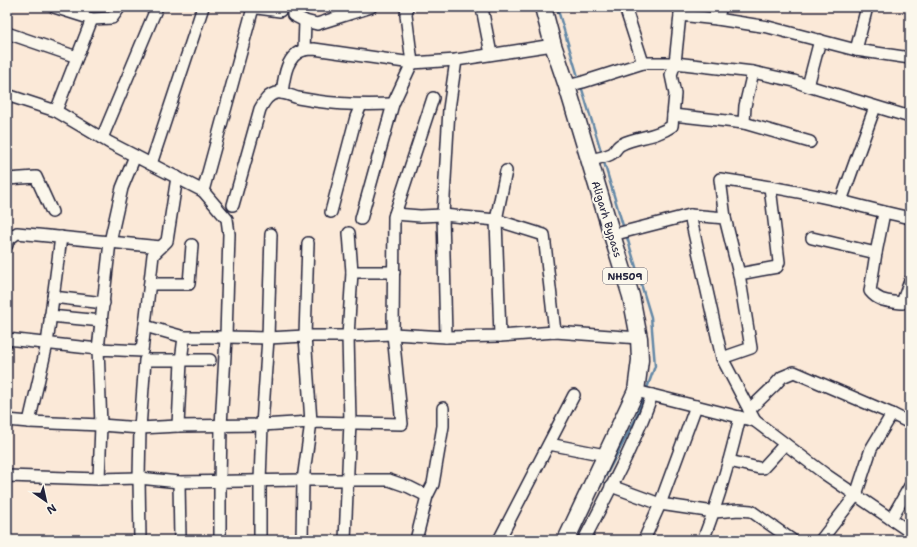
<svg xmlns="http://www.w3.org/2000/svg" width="917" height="547" font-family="'Shantell Sans',sans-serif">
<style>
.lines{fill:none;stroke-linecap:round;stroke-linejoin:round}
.stream{stroke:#6287a6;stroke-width:2.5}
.minor-casing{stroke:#22223b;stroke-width:14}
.highway-casing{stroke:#22223b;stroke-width:19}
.minor{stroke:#fbf7ec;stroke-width:11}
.highway{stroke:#fbf7ec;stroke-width:16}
.labels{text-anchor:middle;stroke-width:4;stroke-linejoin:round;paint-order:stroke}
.shield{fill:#fbf7ec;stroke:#636270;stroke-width:1}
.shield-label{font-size:10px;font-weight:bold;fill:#22223b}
.street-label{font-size:11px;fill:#22223b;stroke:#fbf7ec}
</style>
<rect width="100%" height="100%" fill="#fbe9d8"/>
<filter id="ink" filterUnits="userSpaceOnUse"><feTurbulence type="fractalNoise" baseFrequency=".025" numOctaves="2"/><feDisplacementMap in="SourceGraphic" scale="8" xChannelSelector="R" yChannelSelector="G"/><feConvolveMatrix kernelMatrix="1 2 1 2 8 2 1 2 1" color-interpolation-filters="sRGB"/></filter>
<g filter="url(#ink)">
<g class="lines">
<g class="stream">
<polyline points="557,7 579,80"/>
<polyline points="581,86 602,154"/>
<polyline points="603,159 624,229"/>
<polyline points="626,234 651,317 655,366 646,391"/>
<polyline points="600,487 636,418 644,396"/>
</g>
<g class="minor-casing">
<g id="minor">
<polyline points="54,7 92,19 112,18 120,7"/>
<polyline points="250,7 280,11"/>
<polyline points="294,7 293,15 305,21 317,24 371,7"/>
<polyline points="407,7 406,15 412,63 456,60 553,45"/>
<polyline points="625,7 643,63"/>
<polyline points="482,8 491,54"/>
<polyline points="680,15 717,19 768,27 856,50 910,58"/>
<polyline points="717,19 721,7"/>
<polyline points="7,33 77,57"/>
<polyline points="304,50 305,21"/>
<polyline points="856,50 867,7"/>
<polyline points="753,72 745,106 744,123 810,142"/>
<polyline points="567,86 583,82 643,63 675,63 753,72 794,81 808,86 910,117"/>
<polyline points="808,86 820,40"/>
<path d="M282 93C284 78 286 55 304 50 307 49 311 49 314 49L412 63 393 104 361 219"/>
<polyline points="7,95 56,111 110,143 203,191 227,219 229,234 226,337 221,426 220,482 220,540"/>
<polyline points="56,111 92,19"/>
<polyline points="673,115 744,123"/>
<polyline points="102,138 157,7"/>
<path d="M590 160C595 159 607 156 611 154 616 152 616 146 622 144 638 136 655 138 672 126L675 94 671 75 675 63 680 15V7"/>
<polyline points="151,164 203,7"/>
<polyline points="7,179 36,177 52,212"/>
<polyline points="203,191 253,8"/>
<polyline points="841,201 875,107"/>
<path d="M233 205 260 109C264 102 268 94 277 93 284 92 291 96 298 98 304 99 310 100 316 101 342 105 367 105 393 104"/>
<polyline points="331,212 356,117 361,105"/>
<path d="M884 213 876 253 870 291C879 302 888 301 902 303L910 281"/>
<polyline points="395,214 420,216 443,215 496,220 544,235 555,332"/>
<polyline points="690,215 722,358 755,421"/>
<path d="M725 218 720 179C761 185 801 192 841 201 864 207 887 213 910 218"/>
<polyline points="612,235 690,215 725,218 739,274 751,348 722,358"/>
<polyline points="812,238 876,253"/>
<polyline points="7,245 8,240 17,233 161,247"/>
<polyline points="352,272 394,272"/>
<polyline points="739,274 777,267 779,262 770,187"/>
<polyline points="150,284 189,284 192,245"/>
<polyline points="53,297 104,303"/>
<polyline points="50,316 102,321"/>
<polyline points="145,326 184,337 226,337 268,338 305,336 348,336 393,334 446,337 500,336 555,332 639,338"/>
<polyline points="500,336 496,220 506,171"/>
<polyline points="446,337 443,215 449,109 456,60"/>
<polyline points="7,339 98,349 110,242 122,188 135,156"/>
<polyline points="636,391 755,421 825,474 910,532"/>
<polyline points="749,410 774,386 782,377 794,372 892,414 910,423"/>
<polyline points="7,420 29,422 101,425 140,428 178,426 262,425 311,422 402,424 393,334 394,217 433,98"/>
<polyline points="29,422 47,344 61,237"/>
<polyline points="178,426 181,361 184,337"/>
<polyline points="549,444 605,455"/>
<polyline points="729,461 759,468 763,468 785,444"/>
<polyline points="7,476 99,479 101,425 98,349 142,351 153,255 167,241 177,177"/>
<polyline points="99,479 139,478 179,482 303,480 389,480 409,487 427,496"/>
<polyline points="179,482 180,540"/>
<polyline points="611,486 660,504 714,512 739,510 751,511 792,540"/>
<polyline points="891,519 910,486"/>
<polyline points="140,540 139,478 140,428 145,360 210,360"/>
<polyline points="260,540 260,481 262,425 268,338 271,234"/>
<polyline points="302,540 303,480 311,422 305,336 308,243"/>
<polyline points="345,540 350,422 348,336 352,272 349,233"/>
<polyline points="416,540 427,496 433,484 443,426 443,408"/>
<polyline points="499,540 574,395"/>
<path d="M584 540C608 493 634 446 652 395"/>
<polyline points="644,540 660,504 696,406"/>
<path d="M703 540C719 500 730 459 740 417"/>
<polyline points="821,540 856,495 871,449 892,414"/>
</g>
</g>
<g class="highway-casing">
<polyline id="highway" points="543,7 553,45 567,86 612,235 631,296 639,338 640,360 636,391 566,540"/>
</g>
<use href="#minor" class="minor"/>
<use href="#highway" class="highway"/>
</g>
</g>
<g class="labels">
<rect class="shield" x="603" y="268" width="44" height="16" rx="3"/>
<g class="shield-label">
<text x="625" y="280">NH509</text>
</g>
<g class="street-label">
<text transform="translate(607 219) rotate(73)" y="4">Aligarh Bypass</text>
</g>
</g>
<rect width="917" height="547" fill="none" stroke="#fbf7ec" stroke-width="24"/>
<rect x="12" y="12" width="893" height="523" fill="none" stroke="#22223b" stroke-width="1.5" filter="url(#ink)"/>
<g transform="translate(46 501) rotate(146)" stroke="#fbf7ec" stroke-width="3" paint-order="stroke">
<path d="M0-3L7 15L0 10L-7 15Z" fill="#22223b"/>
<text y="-6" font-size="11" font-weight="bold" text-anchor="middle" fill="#22223b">N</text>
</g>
</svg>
